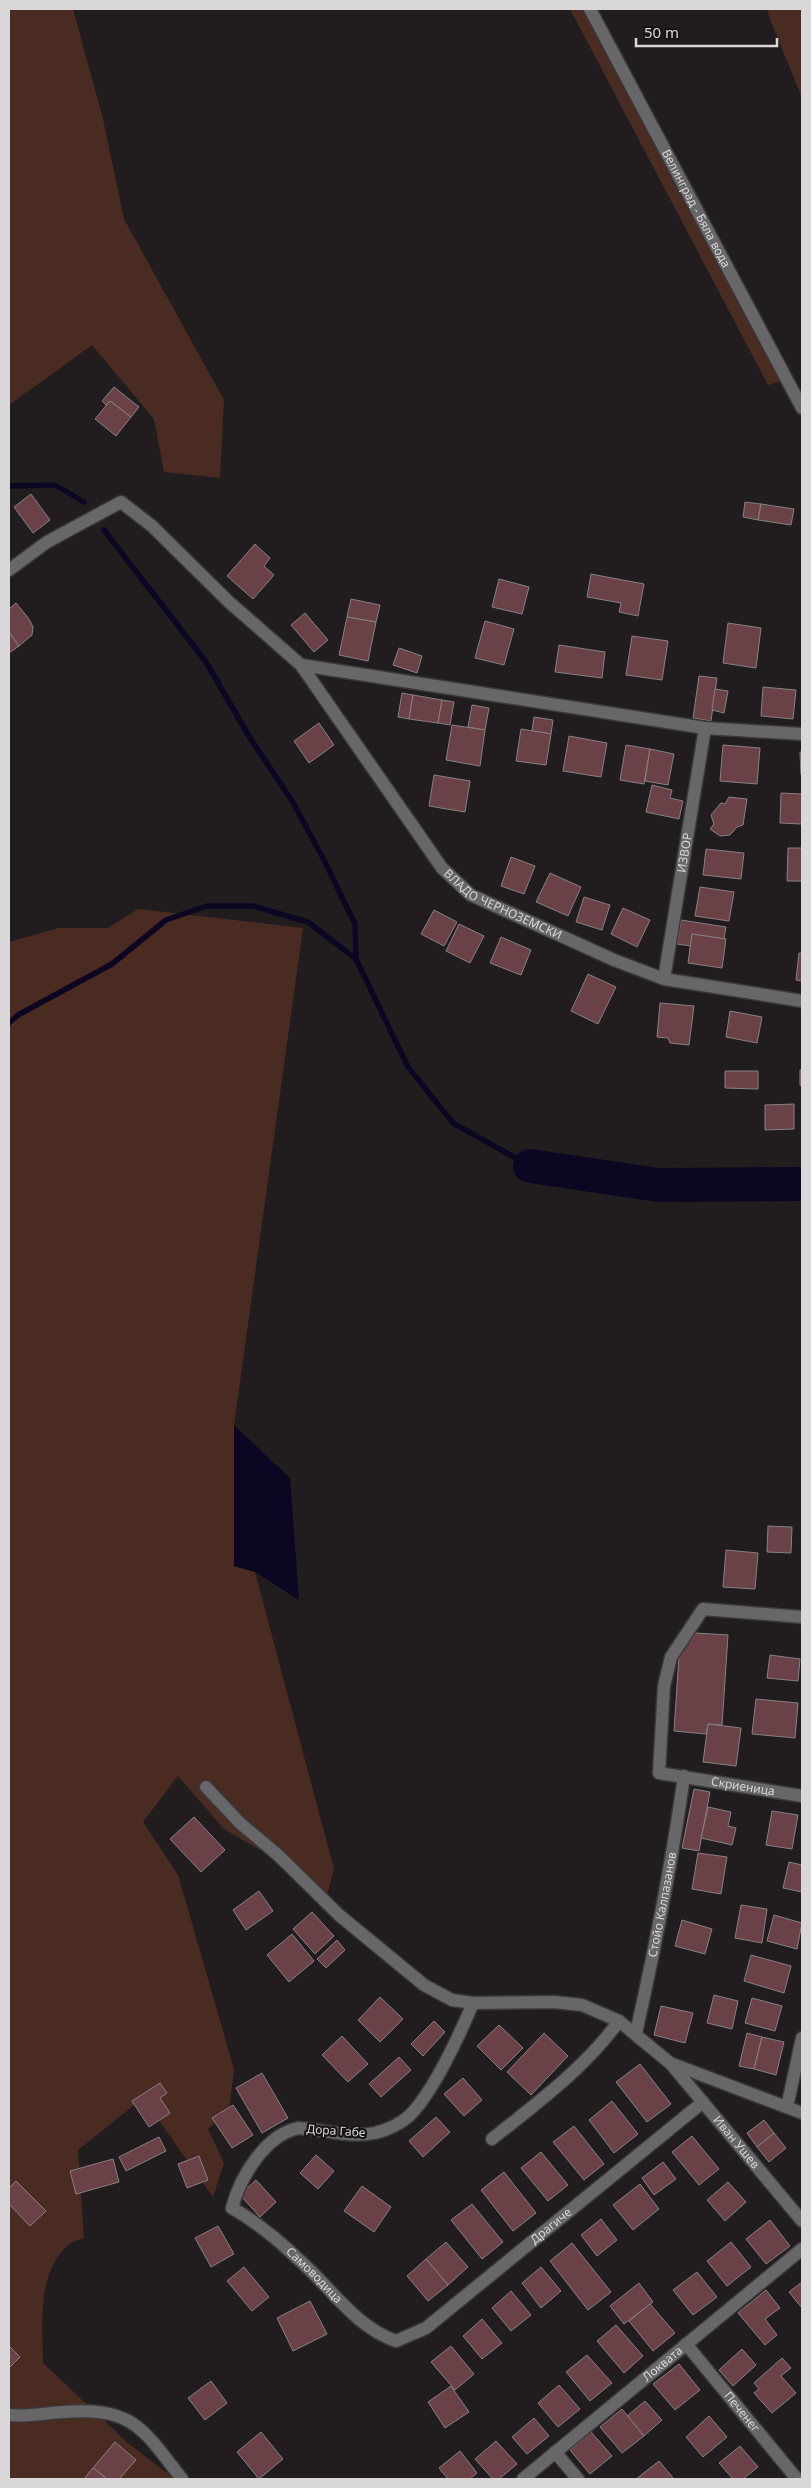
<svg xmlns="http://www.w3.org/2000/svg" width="811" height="2488" font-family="'Noto Sans',sans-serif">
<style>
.green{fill:#4a2b21}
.water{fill:#0c0623}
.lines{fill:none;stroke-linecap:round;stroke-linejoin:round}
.stream{stroke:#0c0623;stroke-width:5.5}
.river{stroke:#0c0623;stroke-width:34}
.building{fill:#6a4147;stroke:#878182}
.minor-casing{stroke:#3b3739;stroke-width:15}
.minor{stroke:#676668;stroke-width:12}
.labels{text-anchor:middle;stroke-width:4.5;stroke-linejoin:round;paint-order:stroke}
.street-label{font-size:12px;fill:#dad7d9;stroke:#181416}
</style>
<rect width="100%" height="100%" fill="#211d1f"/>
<g class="green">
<polygon points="9,9 73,9 103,119 124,219 224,400 220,478 164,472 154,419 92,345 9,405"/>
<polygon points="570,9 596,9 793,378 768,385"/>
<polygon points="767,9 802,9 802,98 770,19"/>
<path d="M138 909 303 928 234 1425V1566L255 1572 334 1869 324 1907 303 1875 224 1829 178 1776 143 1822 178 1875 234 2069 229 2110 208 2129 224 2163 213 2197 143 2098 78 2150 84 2238C79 2240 71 2242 67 2246 36 2276 43 2323 43 2363L129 2444 175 2479H9V942L59 928H108Z"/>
</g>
<polygon class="water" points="234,1425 290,1478 299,1600 255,1572 234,1566"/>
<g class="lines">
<g class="stream">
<polyline points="9,486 55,485 84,502"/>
<polyline points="104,530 206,662 250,738 292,801 324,860 355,924 356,959"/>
<polyline points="9,1023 18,1015 112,964 166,920 207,906 253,906 308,922 356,959 408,1067 453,1123 530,1166"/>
</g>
<polyline class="river" points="530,1166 658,1185 802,1184"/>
</g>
<g class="building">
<polygon points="114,387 139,407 131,417 110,401 106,405 102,401"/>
<polygon points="110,401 131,417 116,436 95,419"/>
<polygon points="31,494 50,520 33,533 14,507"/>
<polygon points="745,502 761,504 758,520 743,517"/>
<polygon points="761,504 794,509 791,525 758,520"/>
<polygon points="255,544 270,558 264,566 274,575 253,599 227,576"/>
<polygon points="591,574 644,584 638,616 619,612 621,603 587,597"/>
<polygon points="499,579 529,587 522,614 492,607"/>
<polygon points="351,599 380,605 376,622 347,617"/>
<polygon points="16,603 29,619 33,627 32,635 19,646 9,632 9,609"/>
<polygon points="305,613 328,640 314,652 291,625"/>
<polygon points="347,617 376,622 368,661 339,655"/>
<polygon points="485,621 514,629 504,665 475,658"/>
<polygon points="728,623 761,628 756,668 723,663"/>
<polygon points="9,632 19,646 9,653"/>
<polygon points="632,636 668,641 662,680 626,675"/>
<polygon points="559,645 605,652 602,678 555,672"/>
<polygon points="399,648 422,656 417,673 393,665"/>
<polygon points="699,676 717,678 711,721 693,718"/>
<polygon points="763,687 796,690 793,719 761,716"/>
<polygon points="715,689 728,691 724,713 712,710"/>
<polygon points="402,693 413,695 409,719 398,717"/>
<polygon points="413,695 442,700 438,723 409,719"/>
<polygon points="442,700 454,702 450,725 438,723"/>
<polygon points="472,705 489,708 485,730 468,727"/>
<polygon points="534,717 553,720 551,734 532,731"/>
<polygon points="319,723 334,745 309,763 294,741"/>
<polygon points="452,725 485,730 480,766 446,760"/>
<polygon points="521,729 551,734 546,765 516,761"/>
<polygon points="569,736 607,743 601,777 563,771"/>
<polygon points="626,745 650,749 644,784 620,780"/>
<polygon points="723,745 760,748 757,784 720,781"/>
<polygon points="650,749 674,754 668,785 645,781"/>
<polygon points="800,752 802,752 802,775 801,775"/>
<polygon points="434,775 470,781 465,812 429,806"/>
<polygon points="652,785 672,790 670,798 683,801 679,819 646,812"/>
<polygon points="781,793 802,794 802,824 780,823"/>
<polygon points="729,797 747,799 743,825 737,827 730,835 720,836 710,829 714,824 711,815 721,803 725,804"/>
<polygon points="788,848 802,848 802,881 787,881"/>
<polygon points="706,849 744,853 741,879 703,875"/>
<polygon points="511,857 535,866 524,894 501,886"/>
<polygon points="550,873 581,887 568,916 536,902"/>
<polygon points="700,887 734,892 729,921 695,916"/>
<polygon points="584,897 610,905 602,930 576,922"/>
<polygon points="623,908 650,920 637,947 611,934"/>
<polygon points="434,910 457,922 444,946 421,934"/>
<polygon points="681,920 726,927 724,939 692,934 691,946 677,944"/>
<polygon points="459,924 484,936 470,963 446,951"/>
<polygon points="692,934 726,939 722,968 688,963"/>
<polygon points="501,937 531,950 521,975 490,963"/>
<polygon points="799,953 802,953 802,981 796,980"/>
<polygon points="588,974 616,987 598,1024 571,1011"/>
<polygon points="660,1003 694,1006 689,1045 670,1043 668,1038 657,1037"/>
<polygon points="730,1011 762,1017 757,1043 726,1037"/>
<polygon points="800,1070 802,1070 802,1086 800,1085"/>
<polygon points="725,1071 758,1071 758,1089 725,1088"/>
<polygon points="794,1104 794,1129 765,1130 765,1105"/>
<polygon points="768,1526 792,1527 791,1553 767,1552"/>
<polygon points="726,1550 758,1553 755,1589 723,1587"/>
<polygon points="696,1633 728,1635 722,1725 708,1724 706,1734 674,1731 679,1656"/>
<polygon points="770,1655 800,1659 798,1681 767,1678"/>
<polygon points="756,1699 798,1703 795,1738 752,1734"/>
<polygon points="708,1724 741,1728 736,1766 703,1762"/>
<polygon points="694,1789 710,1792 699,1851 682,1848"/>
<polygon points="708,1807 731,1812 728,1826 736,1828 732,1845 701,1838"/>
<polygon points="772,1811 798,1815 792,1849 766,1845"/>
<polygon points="194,1817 225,1850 201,1872 170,1839"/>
<polygon points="698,1853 727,1857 721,1894 692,1889"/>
<polygon points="789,1862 802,1865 802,1892 783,1888"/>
<polygon points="259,1891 273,1911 246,1930 233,1910"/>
<polygon points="741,1905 767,1909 762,1943 735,1938"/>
<polygon points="312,1912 334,1936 315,1954 293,1929"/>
<polygon points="774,1915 802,1923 797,1949 767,1941"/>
<polygon points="682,1920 712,1929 705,1954 675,1946"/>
<polygon points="292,1934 314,1961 289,1982 267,1955"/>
<polygon points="337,1940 345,1950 326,1968 317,1959"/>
<polygon points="751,1955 791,1966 784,1993 744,1981"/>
<polygon points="714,1995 738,2001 732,2029 707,2023"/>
<polygon points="380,1997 403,2019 380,2042 358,2020"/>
<polygon points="752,1998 782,2006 775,2031 745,2023"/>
<polygon points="661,2006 693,2013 685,2043 654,2035"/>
<polygon points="434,2021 445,2032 423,2056 411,2044"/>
<polygon points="499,2025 523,2048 501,2070 477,2046"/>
<polygon points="544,2033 568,2056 531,2095 507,2072"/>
<polygon points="747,2033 762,2037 754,2069 739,2066"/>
<polygon points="342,2036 368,2064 348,2082 322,2055"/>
<polygon points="762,2037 784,2042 776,2075 754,2069"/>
<polygon points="399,2057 411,2070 381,2097 369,2084"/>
<polygon points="640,2064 671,2104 647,2122 616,2082"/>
<polygon points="262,2073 288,2118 262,2133 236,2088"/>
<polygon points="463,2078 482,2100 464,2116 444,2094"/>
<polygon points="160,2083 167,2093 160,2098 170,2113 149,2127 132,2101"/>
<polygon points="612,2101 638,2134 614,2153 589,2120"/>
<polygon points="233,2105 253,2135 232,2148 212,2118"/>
<polygon points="436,2117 450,2132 423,2157 409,2141"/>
<polygon points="764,2120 774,2133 757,2147 747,2133"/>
<polygon points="574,2126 604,2164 584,2180 553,2142"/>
<polygon points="774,2133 786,2148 769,2162 757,2147"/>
<polygon points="692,2136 719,2169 699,2185 672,2152"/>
<polygon points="159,2137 166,2151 126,2171 119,2157"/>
<polygon points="541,2152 568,2185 548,2201 521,2168"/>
<polygon points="316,2155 334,2171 318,2189 300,2173"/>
<polygon points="199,2156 208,2180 187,2188 178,2164"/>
<polygon points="113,2159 119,2182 76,2194 70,2171"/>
<polygon points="663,2162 676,2179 654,2195 642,2178"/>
<polygon points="504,2172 536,2213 513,2231 481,2190"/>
<polygon points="256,2180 276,2202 260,2217 240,2195"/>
<polygon points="16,2181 46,2211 30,2226 9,2204 9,2188"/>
<polygon points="728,2182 746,2202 725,2221 707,2200"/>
<polygon points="640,2184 659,2209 633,2230 613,2205"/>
<polygon points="362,2186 391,2207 374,2232 344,2211"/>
<polygon points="472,2204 503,2242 482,2259 451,2220"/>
<polygon points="601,2219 617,2240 597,2256 581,2235"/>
<polygon points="770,2220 790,2246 766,2264 746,2239"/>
<polygon points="218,2226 234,2254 211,2267 195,2238"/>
<polygon points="446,2242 468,2267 448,2285 426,2259"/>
<polygon points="731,2242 751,2267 727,2286 707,2261"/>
<polygon points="572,2243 611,2292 588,2310 550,2261"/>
<polygon points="426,2259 448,2285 428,2301 407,2276"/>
<polygon points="244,2267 269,2297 252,2311 227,2281"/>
<polygon points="541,2267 561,2291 541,2308 522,2283"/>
<polygon points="697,2272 717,2297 693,2315 673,2290"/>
<polygon points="802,2282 802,2308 789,2292"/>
<polygon points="639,2283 653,2302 624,2324 610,2306"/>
<polygon points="766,2290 780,2308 765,2319 777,2335 765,2345 738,2313"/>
<polygon points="511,2291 531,2315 511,2331 492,2308"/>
<polygon points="310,2301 327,2334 293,2351 277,2318"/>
<polygon points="650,2304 675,2333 653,2351 629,2321"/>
<polygon points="482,2319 502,2343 482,2359 463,2336"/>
<polygon points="616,2325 643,2356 624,2373 597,2341"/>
<polygon points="9,2346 20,2357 10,2367 9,2366"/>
<polygon points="451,2346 474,2374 455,2390 431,2362"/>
<polygon points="742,2349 756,2365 733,2386 719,2370"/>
<polygon points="587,2355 612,2383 590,2401 566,2372"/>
<polygon points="782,2358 791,2368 781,2376 796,2393 772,2413 754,2393 759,2389 754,2383"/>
<polygon points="679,2364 700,2390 675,2410 653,2384"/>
<polygon points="211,2381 227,2403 205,2420 188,2398"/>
<polygon points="559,2385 580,2409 558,2427 538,2403"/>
<polygon points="451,2386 469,2412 445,2428 428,2402"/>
<polygon points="645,2401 662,2420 644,2436 627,2416"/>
<polygon points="622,2409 644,2436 622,2453 600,2427"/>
<polygon points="709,2416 727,2437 703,2457 686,2437"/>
<polygon points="534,2418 549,2436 527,2454 512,2437"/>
<polygon points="261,2432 283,2459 259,2479 237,2452"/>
<polygon points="591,2432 612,2456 590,2474 570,2450"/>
<polygon points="496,2441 517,2464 499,2479 493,2479 475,2459"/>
<polygon points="115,2442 136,2460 119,2479 107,2479 93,2468"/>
<polygon points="740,2446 758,2467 743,2479 733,2479 719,2463"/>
<polygon points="460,2451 477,2473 470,2479 448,2479 439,2468"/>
<polygon points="659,2461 674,2479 636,2479"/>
<polygon points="93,2468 107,2479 84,2479"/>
</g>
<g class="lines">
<g class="minor-casing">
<g id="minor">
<path id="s1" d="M590 9 802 408"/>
<polyline points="9,570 47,542 121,502 152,526 229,602 301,665 705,728 802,734"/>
<path id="s2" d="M301 665 442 868 471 895 614 960 664 979 802 1001"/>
<path id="s3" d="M664 979 705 728"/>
<path id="s4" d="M802 1617 703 1609 671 1657 664 1686 659 1773 802 1796"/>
<polyline points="206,1787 240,1823 278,1855 339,1915 424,1985 452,2000 473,2003 554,2002 582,2005 619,2021 670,2063 802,2113"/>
<path id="s5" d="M473 2003C460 2034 433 2093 409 2116 400 2124 387 2130 375 2133 352 2138 323 2130 299 2128 266 2134 240 2177 232 2208 262 2225 287 2248 312 2272 338 2298 361 2329 396 2341L426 2328 703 2102"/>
<path id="s6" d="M636 2033C655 1948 672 1863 684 1776"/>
<path id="s7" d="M671 2064 802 2221"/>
<polyline points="787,2107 802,2038"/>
<path d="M492 2139C537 2103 585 2068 619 2021"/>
<path id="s8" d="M686 2344 797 2479"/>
<path d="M9 2415C27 2417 45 2413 63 2412 134 2407 142 2428 182 2479"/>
<polyline points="555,2452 578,2479"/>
<path id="s9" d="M523 2479 802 2249"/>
</g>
</g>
<use href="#minor" class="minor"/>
</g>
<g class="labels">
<g class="street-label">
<text dy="4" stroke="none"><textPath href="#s1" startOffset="226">Велинград - Бяла вода</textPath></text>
<text dy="4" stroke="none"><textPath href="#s3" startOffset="128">ИЗВОР</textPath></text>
<text dy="4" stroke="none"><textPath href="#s2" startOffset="319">ВЛАДО ЧЕРНОЗЕМСКИ</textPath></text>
<text dy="4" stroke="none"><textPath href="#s4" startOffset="359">Скриеница</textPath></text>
<text dy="4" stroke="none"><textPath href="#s6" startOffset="131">Стойо Калпазанов</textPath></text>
<text transform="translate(336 2131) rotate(4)" y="4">Дора Габе</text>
<text dy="4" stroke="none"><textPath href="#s7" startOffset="102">Иван Ушев</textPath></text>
<text dy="4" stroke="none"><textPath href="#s5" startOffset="761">Драгиче</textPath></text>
<text dy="4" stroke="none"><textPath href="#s5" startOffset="461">Самоводица</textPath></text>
<text dy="4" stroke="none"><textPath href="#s9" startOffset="181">Локвата</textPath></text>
<text dy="4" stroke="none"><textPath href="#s8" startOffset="88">Печенег</textPath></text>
</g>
</g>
<rect width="811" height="2488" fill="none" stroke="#dad7d9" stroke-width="20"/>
<path d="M636 38v8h141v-8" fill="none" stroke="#dad7d9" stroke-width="2.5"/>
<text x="644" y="38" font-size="15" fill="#dad7d9" stroke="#181416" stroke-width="4" paint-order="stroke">50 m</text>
</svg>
